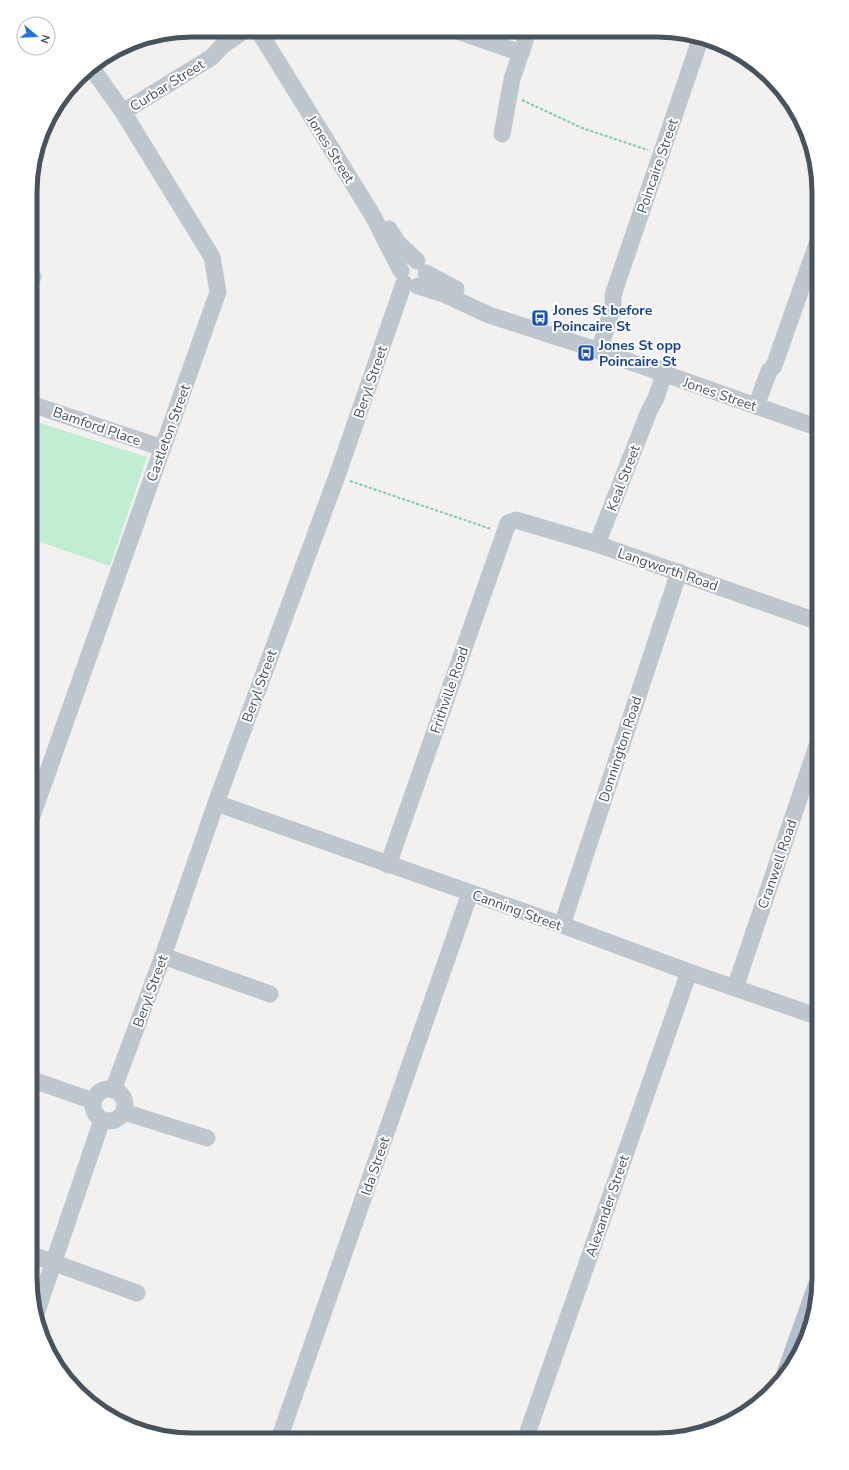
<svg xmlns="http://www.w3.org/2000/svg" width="849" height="1470" font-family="'Nunito Sans',sans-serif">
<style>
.green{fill:#c1eed3}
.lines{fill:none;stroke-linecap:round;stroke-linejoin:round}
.path{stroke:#7acba3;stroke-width:2;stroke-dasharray:3 2;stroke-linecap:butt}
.minor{stroke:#bfc7ce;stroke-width:17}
.major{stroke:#b1c0ce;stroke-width:22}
.labels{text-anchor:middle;stroke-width:4;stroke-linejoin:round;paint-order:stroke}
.street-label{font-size:14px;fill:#49535d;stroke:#fff}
.transit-label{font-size:14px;font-weight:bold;fill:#164399;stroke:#fff;text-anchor:start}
.rim{fill:none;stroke:#49535d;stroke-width:5}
</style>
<rect width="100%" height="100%" fill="#f3f0f0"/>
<polygon class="green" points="31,420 147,457 110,566 31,539"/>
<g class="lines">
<g class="path">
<polyline points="522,100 582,128 648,150"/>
<polyline points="350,481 491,529"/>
</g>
<g class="minor">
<polyline points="258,30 373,216 401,271"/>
<polyline points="460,32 521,53"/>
<polyline points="123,112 212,57 222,46 245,30"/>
<polyline points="502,134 512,79 528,32"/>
<polyline points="389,229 398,243 417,261"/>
<polyline points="426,273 456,289"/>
<polyline points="31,279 33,277"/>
<polyline points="418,286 446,295 489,315 591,348 819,428"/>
<polyline points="599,351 613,307 613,295 701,37"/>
<polyline points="31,404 163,448"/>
<polyline points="756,406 769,371 774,366 819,238"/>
<polyline points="597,544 649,411 656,398 667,365"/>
<polyline points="216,803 562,925 689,972 819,1017"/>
<polyline points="31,819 218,292 212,257 123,112 91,67"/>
<polyline points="388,865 508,523 516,520 597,544 819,622"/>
<polyline points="562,925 679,572"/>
<polyline points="163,956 270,994"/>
<polyline points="735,988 819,740"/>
<polyline points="30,1079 93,1101"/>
<circle cx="109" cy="1105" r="16"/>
<polyline points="113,1090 163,956 216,803 337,476 404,283"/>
<polyline points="124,1112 207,1138"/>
<polyline points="30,1254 137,1293"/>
<polyline points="36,1314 102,1120"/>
<polyline points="279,1439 470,893"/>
<polyline points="525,1440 689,972"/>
</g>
<polyline class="major" points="787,1375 819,1285"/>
</g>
<defs>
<g id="bus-square" transform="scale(0.9)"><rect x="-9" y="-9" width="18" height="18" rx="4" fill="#1a4fb4" stroke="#fff"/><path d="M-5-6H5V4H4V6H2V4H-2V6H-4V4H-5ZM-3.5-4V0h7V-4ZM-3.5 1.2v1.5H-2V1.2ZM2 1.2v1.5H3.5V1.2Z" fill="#fff"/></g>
</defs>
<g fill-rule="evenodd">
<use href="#bus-square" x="540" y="318"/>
<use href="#bus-square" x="586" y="353"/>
</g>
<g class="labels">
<g class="street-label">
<text transform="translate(167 85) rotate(-32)" y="5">Curbar Street</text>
<text transform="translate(331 149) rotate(58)" y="5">Jones Street</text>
<text transform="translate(657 166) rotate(-71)" y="5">Poincaire Street</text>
<text transform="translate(370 382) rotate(-71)" y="5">Beryl Street</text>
<text transform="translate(720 394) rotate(19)" y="5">Jones Street</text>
<text transform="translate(97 426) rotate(19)" y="5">Bamford Place</text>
<text transform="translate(168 433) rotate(-70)" y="5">Castleton Street</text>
<text transform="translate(623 478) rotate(-69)" y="5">Keal Street</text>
<text transform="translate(668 569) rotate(19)" y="5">Langworth Road</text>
<text transform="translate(259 686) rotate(-70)" y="5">Beryl Street</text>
<text transform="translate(449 690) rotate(-71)" y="5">Frithville Road</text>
<text transform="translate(620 749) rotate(-72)" y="5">Donnington Road</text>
<text transform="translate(777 864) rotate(-71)" y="5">Cranwell Road</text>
<text transform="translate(517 910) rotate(20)" y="5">Canning Street</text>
<text transform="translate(150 991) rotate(-70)" y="5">Beryl Street</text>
<text transform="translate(375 1166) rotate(-71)" y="5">Ida Street</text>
<text transform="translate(607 1206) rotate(-71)" y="5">Alexander Street</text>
</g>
<g class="transit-label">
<text x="553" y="315">Jones St before<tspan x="553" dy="16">Poincaire St</tspan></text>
<text x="599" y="350">Jones St opp<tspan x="599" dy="16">Poincaire St</tspan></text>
</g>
</g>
<path d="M0 0H849V1470H0ZM192 37H657A155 155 0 0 1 812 192V1278A155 155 0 0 1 657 1433H192A155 155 0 0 1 37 1278V192A155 155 0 0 1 192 37Z" fill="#fff" fill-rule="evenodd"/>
<path class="rim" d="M192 37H657A155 155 0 0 1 812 192V1278A155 155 0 0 1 657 1433H192A155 155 0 0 1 37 1278V192A155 155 0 0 1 192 37Z"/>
<g transform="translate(36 36) rotate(109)"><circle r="19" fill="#ffffff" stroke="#b6babe"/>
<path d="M0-3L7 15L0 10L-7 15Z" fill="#2172dc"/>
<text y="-6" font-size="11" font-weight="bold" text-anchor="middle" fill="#49535d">N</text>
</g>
</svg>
